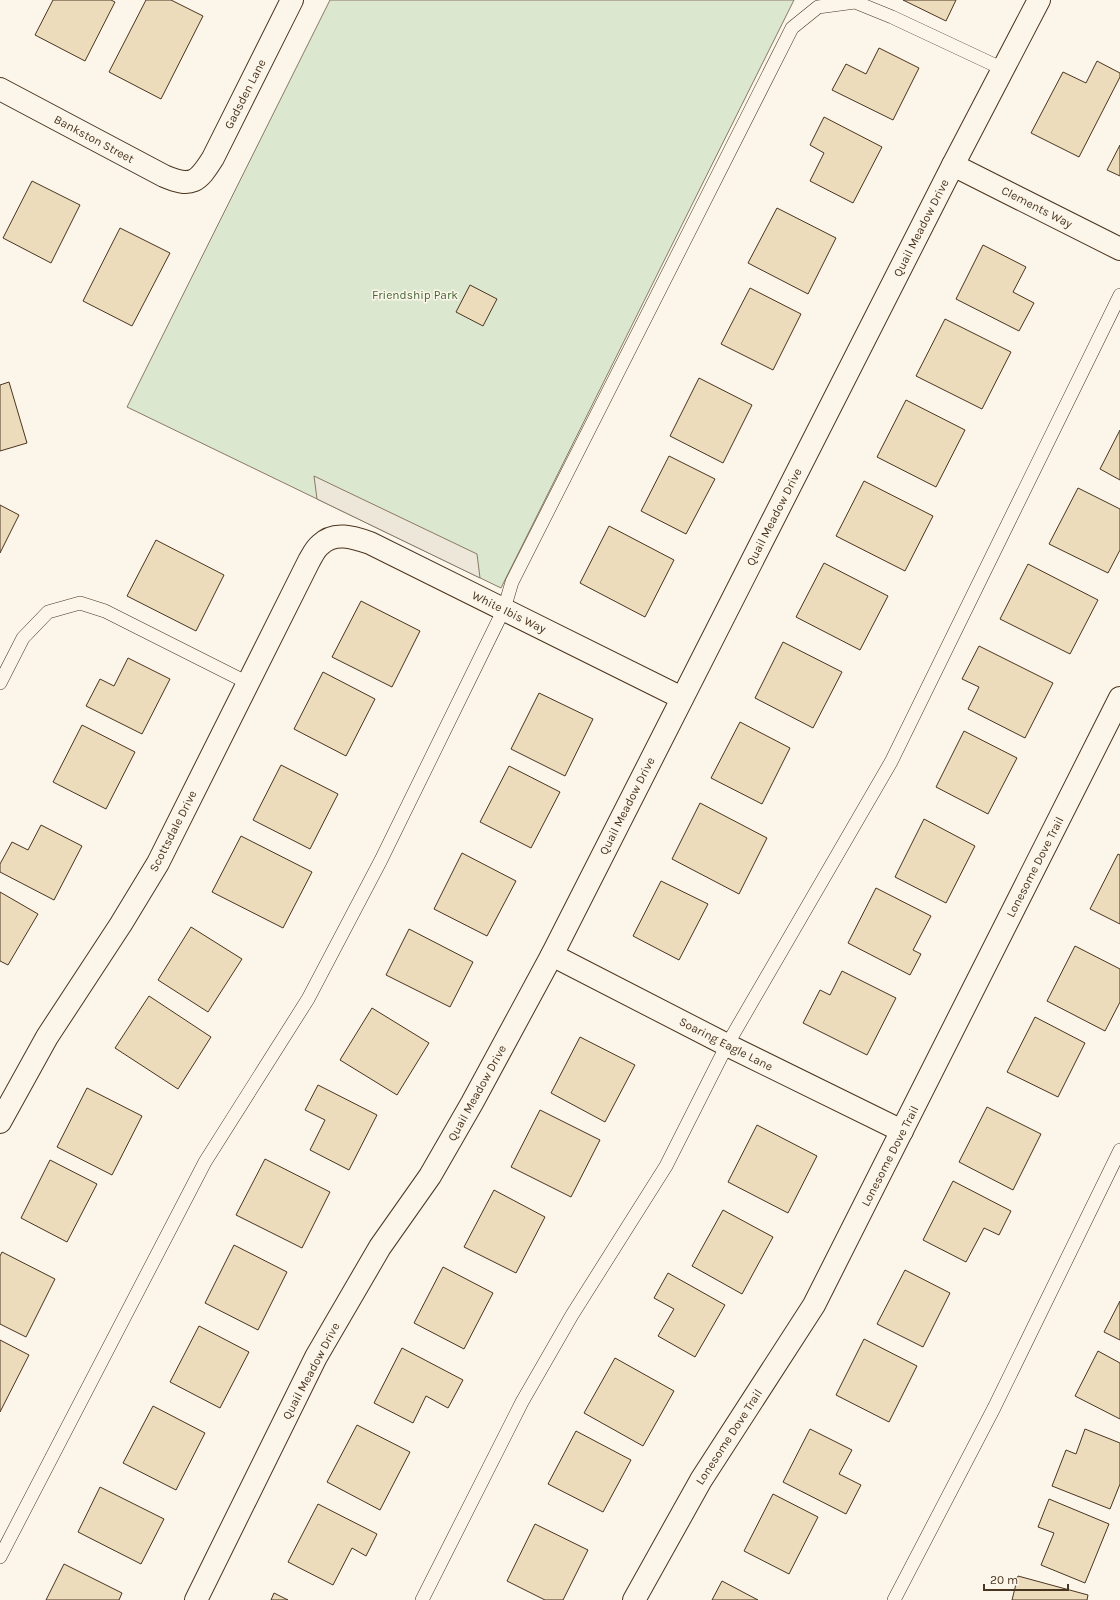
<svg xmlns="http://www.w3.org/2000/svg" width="1120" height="1600" font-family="Karla,sans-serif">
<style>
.green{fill:#dce7d0;stroke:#887966}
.parking{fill:#ede7d9;stroke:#887966}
.building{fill:#ecdcbc;stroke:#4a3520}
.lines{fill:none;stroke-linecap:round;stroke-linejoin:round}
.service-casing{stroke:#4a3520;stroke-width:14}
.minor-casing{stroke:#4a3520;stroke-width:24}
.service{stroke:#fbf6e9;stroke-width:13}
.minor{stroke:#fbf6e9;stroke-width:22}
.labels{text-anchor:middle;stroke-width:3;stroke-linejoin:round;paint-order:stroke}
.street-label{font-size:12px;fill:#4a3520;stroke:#fbf6e9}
.park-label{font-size:12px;fill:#436837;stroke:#fbf6e9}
</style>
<rect width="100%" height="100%" fill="#fbf6e9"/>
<polygon class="green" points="330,0 794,0 501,588 127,407"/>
<polygon class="parking" points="314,476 477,554 480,578 317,499"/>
<g class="building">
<polygon points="53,0 111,0 115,2 85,61 35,35"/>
<polygon points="146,0 171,0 203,16 161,99 109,72"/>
<polygon points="903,0 956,0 946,21"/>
<polygon points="879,48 919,68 893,120 832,90 846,64 866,74"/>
<polygon points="1097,61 1120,73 1120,77 1079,157 1031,133 1063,72 1086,83"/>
<polygon points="824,117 882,147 853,203 810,181 824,153 810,145"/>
<polygon points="1120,145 1120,176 1107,170"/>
<polygon points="32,181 80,205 51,263 3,238"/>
<polygon points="777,208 836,238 808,294 748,263"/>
<polygon points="120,228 170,253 132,326 83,301"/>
<polygon points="983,245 1026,267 1013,292 1034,303 1019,331 956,299"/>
<polygon points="470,285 497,299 483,326 456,312"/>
<polygon points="750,288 801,314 773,370 721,344"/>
<polygon points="945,319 1011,352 982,409 916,376"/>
<polygon points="699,378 752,405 723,463 670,436"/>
<polygon points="9,382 27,443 0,451 0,385"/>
<polygon points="906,400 965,430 936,487 877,457"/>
<polygon points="1120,430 1120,480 1100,469"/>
<polygon points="669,456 715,479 686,534 641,511"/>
<polygon points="864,481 933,516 905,571 836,536"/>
<polygon points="1078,488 1120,509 1120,550 1108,573 1049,544"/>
<polygon points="0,505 19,515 0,553"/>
<polygon points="609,526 674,560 645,617 580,583"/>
<polygon points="156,540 224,575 196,631 127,596"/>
<polygon points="824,563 888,596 860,650 796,617"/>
<polygon points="1028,564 1098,600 1070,654 1000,619"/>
<polygon points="361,601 420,631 392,687 332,657"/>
<polygon points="783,642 842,672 813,728 755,698"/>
<polygon points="979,646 1053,683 1025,738 968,709 979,687 962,679"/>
<polygon points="128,658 170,679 142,734 86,706 100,679 114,686"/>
<polygon points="323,672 375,699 346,756 294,729"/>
<polygon points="539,693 593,719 565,776 511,749"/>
<polygon points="740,722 790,748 762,804 711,778"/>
<polygon points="82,725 135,752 106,809 53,782"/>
<polygon points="964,731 1017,758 988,814 936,787"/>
<polygon points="281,765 338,794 310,849 253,820"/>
<polygon points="509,766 560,792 531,848 480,822"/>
<polygon points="700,803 767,838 739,894 672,859"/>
<polygon points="924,819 975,846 946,903 895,877"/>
<polygon points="41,825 82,846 54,900 0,872 0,864 12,842 28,850"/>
<polygon points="241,836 312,872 283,928 212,892"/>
<polygon points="462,853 516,881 487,936 434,909"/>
<polygon points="1118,854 1120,855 1120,924 1090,909"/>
<polygon points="661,881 708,904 679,960 633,936"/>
<polygon points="876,888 931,916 913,950 921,954 910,975 848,943"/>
<polygon points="0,892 38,914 8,965 0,961"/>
<polygon points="191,927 242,959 208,1012 158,980"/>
<polygon points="409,929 473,962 450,1007 386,975"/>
<polygon points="1075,946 1120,969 1120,1002 1105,1031 1047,1001"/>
<polygon points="842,971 896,998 867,1055 803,1023 820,990 830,995"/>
<polygon points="149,996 211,1037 178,1089 115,1048"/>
<polygon points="372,1008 429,1043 397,1095 340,1060"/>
<polygon points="1035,1017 1085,1043 1058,1097 1007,1072"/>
<polygon points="580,1037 635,1065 605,1122 551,1093"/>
<polygon points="318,1085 377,1115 349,1170 310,1150 325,1120 305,1110"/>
<polygon points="87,1088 142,1116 112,1175 57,1147"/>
<polygon points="987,1107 1041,1134 1013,1190 959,1162"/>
<polygon points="540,1110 600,1140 571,1197 511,1167"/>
<polygon points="757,1125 817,1156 788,1213 728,1182"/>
<polygon points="265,1159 330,1192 302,1248 236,1215"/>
<polygon points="50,1160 97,1184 67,1242 21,1218"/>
<polygon points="953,1181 1011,1211 999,1235 984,1228 966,1262 923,1240"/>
<polygon points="494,1190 545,1217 516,1273 464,1247"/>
<polygon points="723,1210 773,1237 742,1294 692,1266"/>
<polygon points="234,1245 287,1272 258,1330 205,1303"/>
<polygon points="2,1252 55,1279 26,1337 0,1324 0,1256"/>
<polygon points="443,1267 493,1293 464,1349 414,1323"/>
<polygon points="905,1270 950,1293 923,1347 877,1324"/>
<polygon points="668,1273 725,1305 695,1357 658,1336 674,1309 654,1298"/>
<polygon points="1120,1301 1120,1340 1104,1332"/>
<polygon points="199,1326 249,1352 220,1408 170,1382"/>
<polygon points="864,1339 917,1366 889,1422 836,1395"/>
<polygon points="0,1340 29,1355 0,1412"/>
<polygon points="402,1348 463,1380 448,1408 426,1396 413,1423 374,1403"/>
<polygon points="1098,1351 1120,1363 1120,1419 1075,1396"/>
<polygon points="615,1358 674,1391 643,1446 584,1413"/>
<polygon points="153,1406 205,1433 176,1490 123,1463"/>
<polygon points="357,1425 410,1452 380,1510 327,1482"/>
<polygon points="810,1429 852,1450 839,1474 861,1485 846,1514 783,1482"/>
<polygon points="1085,1429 1120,1443 1120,1484 1110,1509 1052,1486 1066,1450 1076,1454"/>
<polygon points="576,1431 631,1460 603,1512 548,1484"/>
<polygon points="100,1487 164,1519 141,1564 78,1532"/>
<polygon points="773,1494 818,1517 789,1574 744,1551"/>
<polygon points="1049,1499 1109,1524 1085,1583 1041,1565 1054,1533 1038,1527"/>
<polygon points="318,1504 377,1534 366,1556 352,1548 333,1585 288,1562"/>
<polygon points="535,1524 588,1550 563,1600 545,1600 507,1581"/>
<polygon points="64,1564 122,1593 119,1600 46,1600"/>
<polygon points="1018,1576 1088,1595 1087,1600 1012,1600"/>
<polygon points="722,1581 758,1600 712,1600"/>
<polygon points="274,1593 288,1600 271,1600"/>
</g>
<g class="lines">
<g class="service-casing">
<g id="service">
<polyline points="0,683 23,638 48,612 80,603 105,611 248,683"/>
<polyline points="0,1557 205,1162 308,999 381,860 504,609 512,582 792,28 818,7 855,2 892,17 1003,69"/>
<polyline points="422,1600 522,1402 572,1315 666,1166 727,1045 891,762 1120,295"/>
<polyline points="894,1600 994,1408 1120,1150"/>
</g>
</g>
<g class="minor-casing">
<g id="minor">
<path d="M0 89 164 176C192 188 198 182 213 158L292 0"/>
<polyline points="953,165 1120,249"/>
<polyline points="552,955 727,1045 902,1131"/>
<path d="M0 1122 47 1037 121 924 158 863 309 561C312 556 315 549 320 545 334 531 353 537 370 543L682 698"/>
<polyline points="196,1600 316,1357 380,1247 430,1176 472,1103 552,955 953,165 1039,0"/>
<polyline points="634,1600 701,1480 814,1305 1120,698"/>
</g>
</g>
<use href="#service" class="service"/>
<use href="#minor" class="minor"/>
</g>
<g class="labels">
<g class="street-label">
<text transform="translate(245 94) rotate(-63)" y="4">Gadsden Lane</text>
<text transform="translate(94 139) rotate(28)" y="4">Bankston Street</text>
<text transform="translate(1037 207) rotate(27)" y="4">Clements Way</text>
<text transform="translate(921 228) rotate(-63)" y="4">Quail Meadow Drive</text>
<text transform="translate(774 517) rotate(-63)" y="4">Quail Meadow Drive</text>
<text transform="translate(509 612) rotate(26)" y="4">White Ibis Way</text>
<text transform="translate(627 806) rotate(-63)" y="4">Quail Meadow Drive</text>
<text transform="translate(173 831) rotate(-63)" y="4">Scottsdale Drive</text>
<text transform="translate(1035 867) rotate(-63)" y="4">Lonesome Dove Trail</text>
<text transform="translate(726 1044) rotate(27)" y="4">Soaring Eagle Lane</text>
<text transform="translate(477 1093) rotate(-61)" y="4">Quail Meadow Drive</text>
<text transform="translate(890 1156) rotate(-63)" y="4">Lonesome Dove Trail</text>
<text transform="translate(311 1371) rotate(-62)" y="4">Quail Meadow Drive</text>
<text transform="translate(729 1437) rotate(-57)" y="4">Lonesome Dove Trail</text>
</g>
<g class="park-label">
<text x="415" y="299">Friendship Park</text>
</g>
</g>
<path d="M984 1584v6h84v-6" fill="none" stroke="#4a3520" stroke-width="2"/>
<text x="990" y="1584" font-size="12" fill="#4a3520" stroke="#fbf6e9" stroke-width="3" paint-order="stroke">20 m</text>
</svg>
